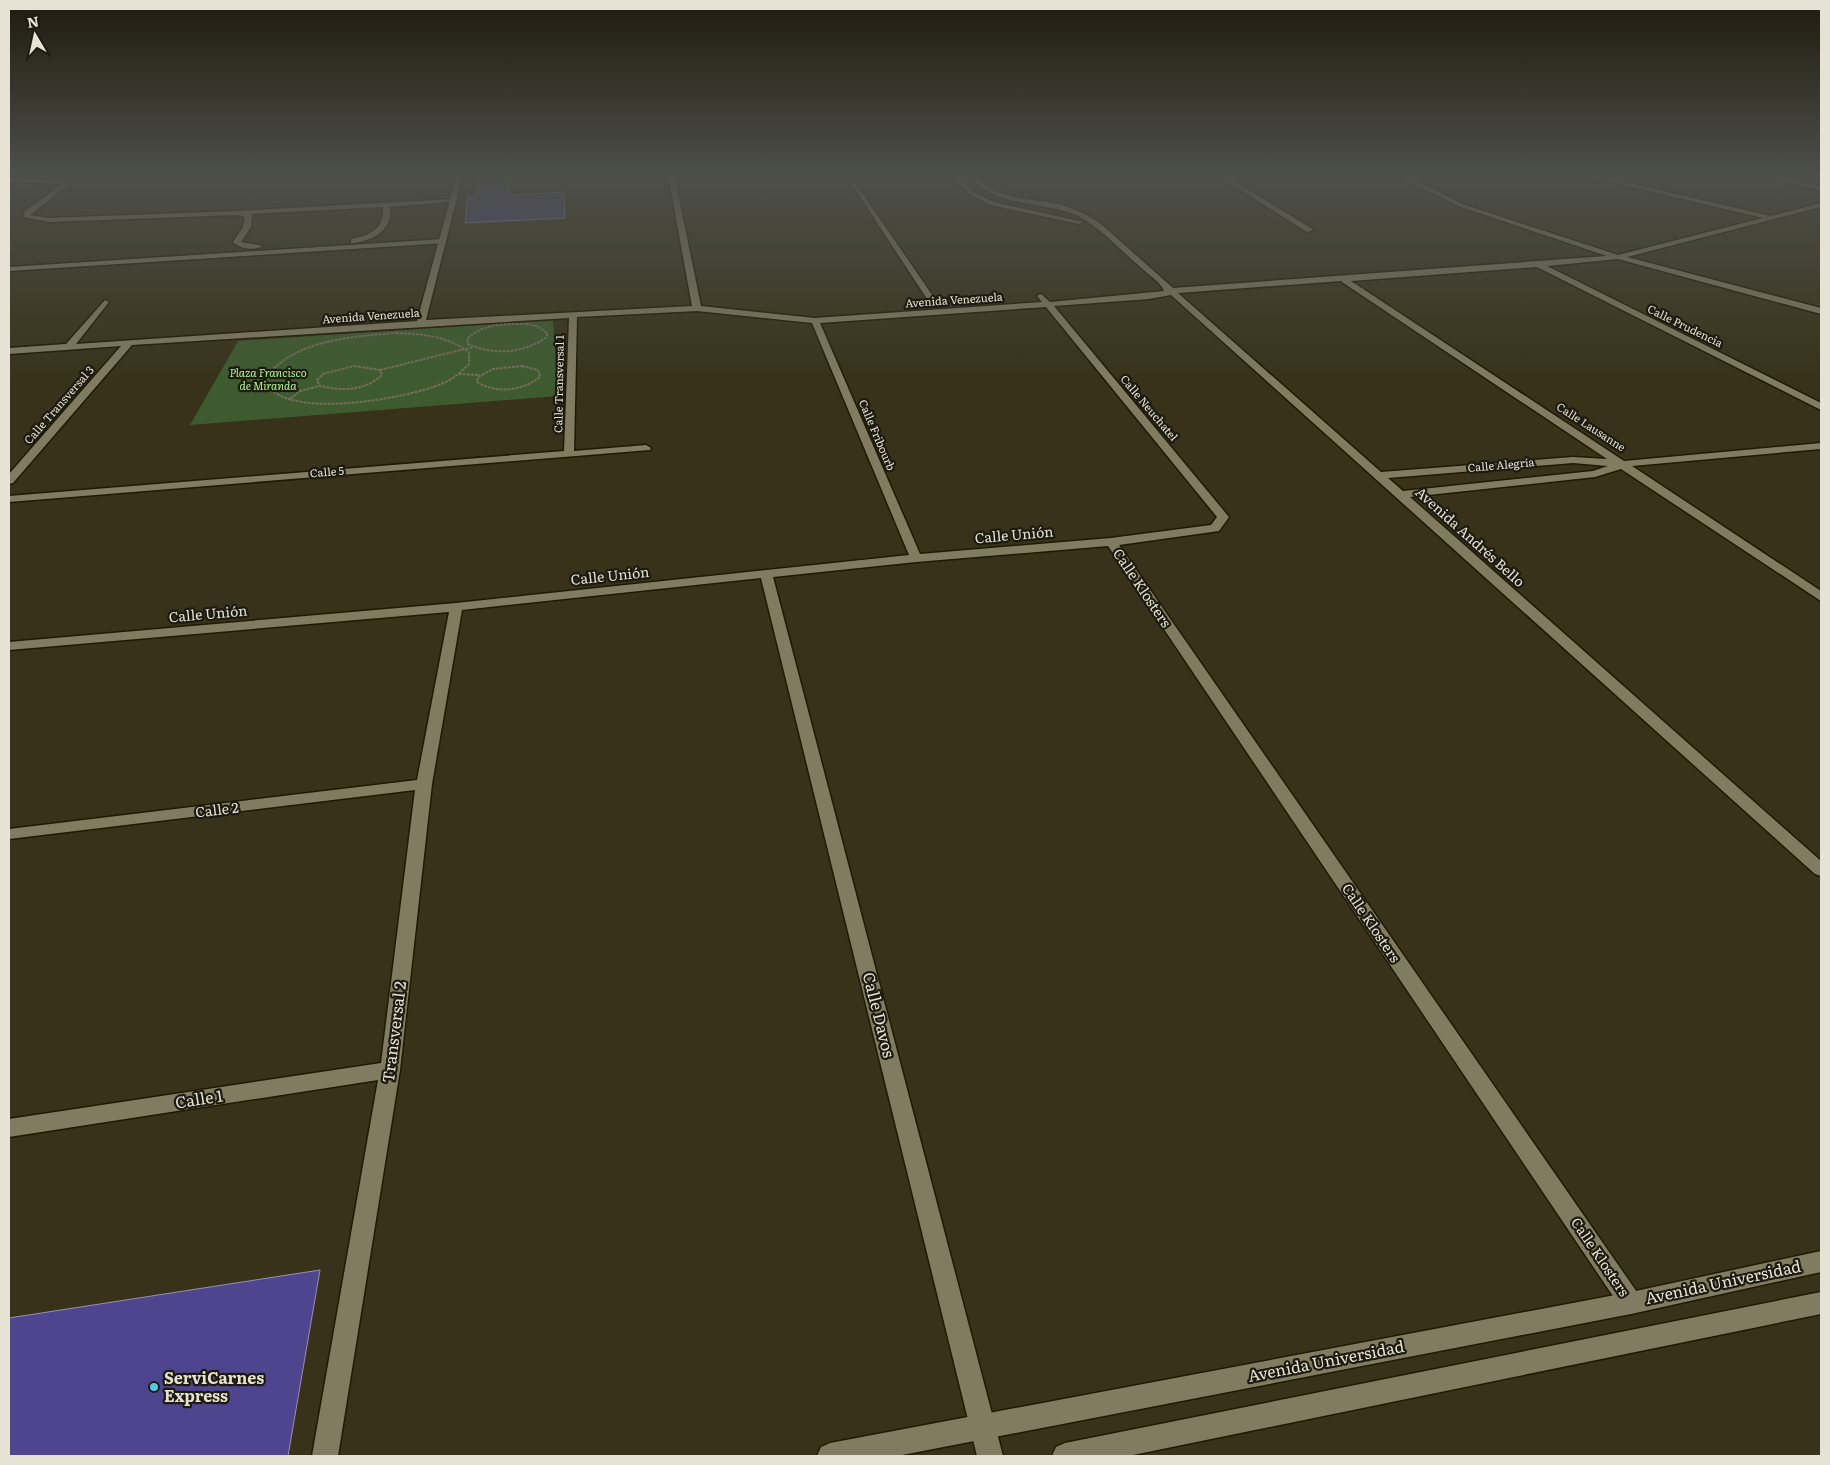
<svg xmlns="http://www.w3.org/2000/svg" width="1830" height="1465" font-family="Literata,serif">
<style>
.green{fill:#3e5b30}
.building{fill:#4e458e;stroke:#9393ae}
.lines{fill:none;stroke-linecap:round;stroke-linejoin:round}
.lane-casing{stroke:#1f1a03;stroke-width:3}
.street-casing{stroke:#1f1a03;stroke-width:3}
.secondary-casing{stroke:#1f1a03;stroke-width:3}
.path{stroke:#736e59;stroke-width:2;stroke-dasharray:3 1;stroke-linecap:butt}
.lane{fill:#817b61;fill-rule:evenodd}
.street{fill:#817b61;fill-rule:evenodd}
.secondary{fill:#817b61;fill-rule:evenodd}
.poi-dot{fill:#56c9e0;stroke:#1d1a0f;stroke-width:2}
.labels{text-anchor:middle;stroke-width:4.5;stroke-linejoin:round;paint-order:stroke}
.far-street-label{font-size:11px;fill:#e6e3d4;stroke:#1d1a0f}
.far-park-label{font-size:11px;font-style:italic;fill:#aff38f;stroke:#1d1a0f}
.street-label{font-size:14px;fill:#e6e3d4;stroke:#1d1a0f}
.near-street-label{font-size:16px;fill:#e6e3d4;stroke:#1d1a0f}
.near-poi-label{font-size:16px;font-weight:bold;fill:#e6e3d4;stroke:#1d1a0f;text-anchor:start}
</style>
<rect width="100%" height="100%" fill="#38321a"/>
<polygon class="green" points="553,320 558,396 190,425 238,341"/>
<g class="building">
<polygon points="480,174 509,174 509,195 564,192 565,218 465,223 468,197 476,197"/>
<polygon points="320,1270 288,1456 9,1456 9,1318"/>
</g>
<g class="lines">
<g class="lane-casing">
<g id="lane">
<path d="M9 178 64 180 68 183V185L30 215 49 218 237 211 454 199 457 201 390 207C393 230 374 240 354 243H351V239C369 236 385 229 383 207L251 214 252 216 251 227 241 242 263 246C254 251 240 249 233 242L243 227 245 217 237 215 49 222 24 217 25 211 62 184 9 182Z"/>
<polygon points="443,239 446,239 446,243 9,271 9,267"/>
</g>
</g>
<g class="street-casing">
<g id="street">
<path d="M457 174H463L426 320 692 306 668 174H674L701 306 815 318 1042 302 1037 296 1041 294 1050 302 1164 291C1162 283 1145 272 1138 265 1119 249 1101 228 1078 216 1046 200 990 209 970 174H976C992 201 1036 198 1062 205 1076 209 1089 216 1101 224L1173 288 1607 256 1458 206 1395 174H1404L1462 204 1618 255 1763 218 1577 174H1590L1771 216 1821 203V207L1627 257 1821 308V314L1618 259 1547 266 1821 403V410L1537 267 1351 281 1624 461 1821 443V449L1632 466 1821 591V601L1621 469 1595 477 1410 497 1821 861V876L1815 874 1171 295 1149 299 1054 306 1229 517 1219 531 1119 545 1639 1295 1643 1303 1639 1311 1631 1314 1623 1311 1108 546 916 562 773 577 1003 1456H977L761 578 462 610 432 784 400 1070 338 1456H312L378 1080 9 1137V1119L381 1063 415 790 9 839V829L417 780 449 612 9 650V642L456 603 909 555 812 323 697 311 577 317 574 451 646 445 651 448 650 450 9 502V496L564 451 569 318 132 345 13 483 9 484V474L121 346 9 354V348L66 344 105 300 109 302 76 344 417 321ZM1342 281V282L1607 459 1573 457 1381 472 1178 293ZM1046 307 1217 517 1211 525 1111 538 920 554 820 323ZM1573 463 1608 466 1593 471 1403 491 1388 478Z"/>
<polygon points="832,174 844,174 844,175 841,177"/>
<polygon points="950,174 957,174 972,191 994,202 1083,222 1079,224 990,205 968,193"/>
<polygon points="1215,174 1223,174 1314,230 1307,232"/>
<polygon points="1749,174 1763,174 1821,186 1821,190"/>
<polygon points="854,181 939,305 938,307 931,305 851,183"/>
</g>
</g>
<g class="secondary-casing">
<g id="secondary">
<polygon points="1821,1251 1821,1272 1631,1314 897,1456 817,1456 821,1447 830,1443 1631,1292"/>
<polygon points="1821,1292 1821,1314 1128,1456 1052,1456 1056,1447 1065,1443"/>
</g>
</g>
<g class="path">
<path d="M526 324 537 326 547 333V337C524 353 494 356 468 344L467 339C483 323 505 324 526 324Z"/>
<path d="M396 333C423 334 447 336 469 352V364C461 372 452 380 441 384 408 398 294 419 269 387 267 384 267 379 266 376 299 339 350 337 396 333Z"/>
<path d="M354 366 380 370 382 375C365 391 342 391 320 386L317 380 323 374Z"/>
<path d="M522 366 538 370 540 377C522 391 497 394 477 382L478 377 493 369Z"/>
<polyline points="380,370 473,347"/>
<polyline points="459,374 480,375"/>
<polyline points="290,399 300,391 320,386"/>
</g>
<use href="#lane" class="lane"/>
<use href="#street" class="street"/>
<use href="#secondary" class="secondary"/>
</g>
<linearGradient id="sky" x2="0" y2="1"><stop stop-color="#1f1c0e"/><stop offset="0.46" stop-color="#4d4f49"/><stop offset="1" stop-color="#4d4f49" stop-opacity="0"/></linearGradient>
<rect width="1830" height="379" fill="url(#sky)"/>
<circle class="poi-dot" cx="154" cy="1387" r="5"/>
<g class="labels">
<g class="far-street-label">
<text transform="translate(954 300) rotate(-4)" y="4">Avenida Venezuela</text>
<text transform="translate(371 316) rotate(-4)" y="4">Avenida Venezuela</text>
<text transform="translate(1685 326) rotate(26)" y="4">Calle Prudencia</text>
<text transform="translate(559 384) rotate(-89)" y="4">Calle Transversal 1</text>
<text transform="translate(59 405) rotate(-49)" y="4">Calle Transversal 3</text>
<text transform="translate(1149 408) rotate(50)" y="4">Calle Neuchatel</text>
<text transform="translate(1591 427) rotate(33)" y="4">Calle Lausanne</text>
<text transform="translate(877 435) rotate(67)" y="4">Calle Fribourb</text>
<text transform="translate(1501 465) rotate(-5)" y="4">Calle Alegría</text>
<text transform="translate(327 472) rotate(-5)" y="4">Calle 5</text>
</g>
<g class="far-park-label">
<text x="268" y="377">Plaza Francisco<tspan x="268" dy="13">de Miranda</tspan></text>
</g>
<g class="street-label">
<text transform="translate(1014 535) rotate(-5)" y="5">Calle Unión</text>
<text transform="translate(1470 537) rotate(42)" y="5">Avenida Andrés Bello</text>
<text transform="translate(610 576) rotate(-6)" y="5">Calle Unión</text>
<text transform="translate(1142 588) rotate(56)" y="5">Calle Klosters</text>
<text transform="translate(208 614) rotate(-5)" y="5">Calle Unión</text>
<text transform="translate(217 810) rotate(-7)" y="5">Calle 2</text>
<text transform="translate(1371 923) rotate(56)" y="5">Calle Klosters</text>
<text transform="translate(1600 1257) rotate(56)" y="5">Calle Klosters</text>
</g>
<g class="near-street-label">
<text transform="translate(879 1015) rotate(76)" y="6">Calle Davos</text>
<text transform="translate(394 1032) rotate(-83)" y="6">Transversal 2</text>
<text transform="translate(199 1099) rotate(-9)" y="6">Calle 1</text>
<text transform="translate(1723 1282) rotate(-12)" y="6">Avenida Universidad</text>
<text transform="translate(1326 1361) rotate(-11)" y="6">Avenida Universidad</text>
</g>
<g class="near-poi-label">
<text x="164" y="1384">ServiCarnes<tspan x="164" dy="18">Express</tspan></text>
</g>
</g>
<rect width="1830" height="1465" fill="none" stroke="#e6e3d4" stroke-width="20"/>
<g transform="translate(35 35) rotate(351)" stroke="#1d1a0f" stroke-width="4" paint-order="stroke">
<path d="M0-4L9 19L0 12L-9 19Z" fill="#e6e3d4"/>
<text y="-8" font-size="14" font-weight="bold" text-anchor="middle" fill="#e6e3d4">N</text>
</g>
</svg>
